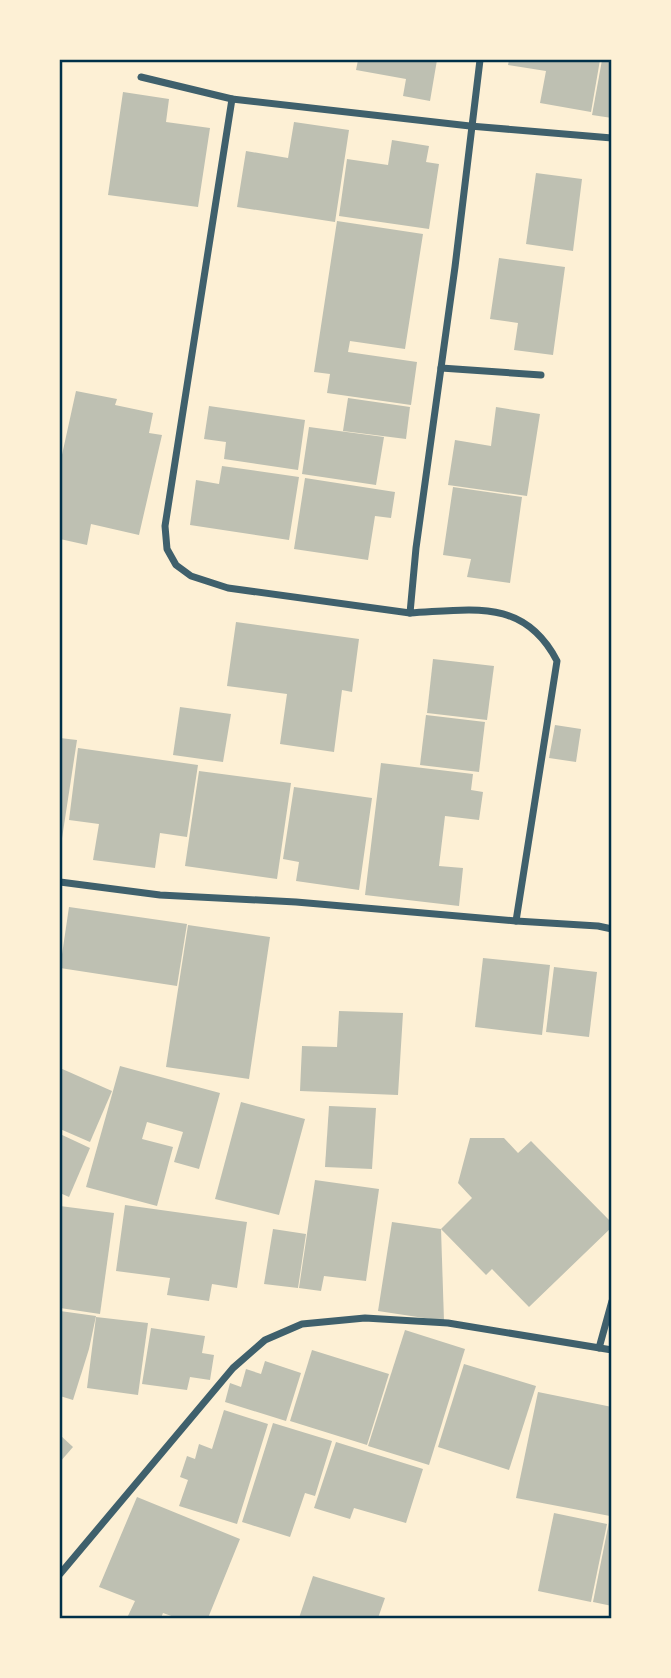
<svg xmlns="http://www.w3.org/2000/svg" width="671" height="1678" font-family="'Noto Sans',sans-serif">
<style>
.building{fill:#bec0b2}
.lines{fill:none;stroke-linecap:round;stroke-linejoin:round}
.minor{stroke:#3f606c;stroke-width:7}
.neatline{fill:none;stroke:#003049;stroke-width:2.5}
</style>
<rect width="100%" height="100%" fill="#fdf0d5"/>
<g class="building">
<polygon points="358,60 437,60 430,101 403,96 406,79 356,70"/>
<polygon points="509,60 600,60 591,112 540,103 546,71 508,65"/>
<polygon points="602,60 612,60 612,118 592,115"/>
<polygon points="123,92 169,99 166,122 210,128 198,207 108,195"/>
<polygon points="294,122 349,130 335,222 237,207 246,151 288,158"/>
<polygon points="392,140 429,146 426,162 439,164 429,229 339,216 347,159 388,165"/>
<polygon points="536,173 582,179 573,251 526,244"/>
<polygon points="337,221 423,234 405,349 350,341 348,352 417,362 411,405 327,393 330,374 314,372"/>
<polygon points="499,258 565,267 553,355 514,350 518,323 490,319"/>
<polygon points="76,391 117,399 115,405 153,413 149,433 162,435 139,535 91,524 87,545 60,539 60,464"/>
<polygon points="348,398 410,407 406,439 343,431"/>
<polygon points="209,406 305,420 298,470 224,459 226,442 204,439"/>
<polygon points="496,407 540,414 527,496 448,485 455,440 491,446"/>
<polygon points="309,427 384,437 376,485 302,474"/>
<polygon points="222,466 299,477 289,540 190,525 196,480 219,484"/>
<polygon points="305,478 395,492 391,518 375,516 368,560 294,549"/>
<polygon points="453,487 522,497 510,583 467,577 471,559 443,555"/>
<polygon points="236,622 359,639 352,692 342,690 334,752 280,744 287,694 227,686"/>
<polygon points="433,659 494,666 487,720 427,713"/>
<polygon points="180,707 231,714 223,762 173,755"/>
<polygon points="426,715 485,722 479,772 420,765"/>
<polygon points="555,725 581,729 576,762 549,758"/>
<polygon points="60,738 77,740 61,845 60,845"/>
<polygon points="78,748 198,765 187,837 160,833 155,868 93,860 99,824 69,820"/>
<polygon points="381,763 473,774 471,790 483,792 479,820 445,816 439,866 463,868 459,906 365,895"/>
<polygon points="199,771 291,783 277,879 185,866"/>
<polygon points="294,787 372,798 359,890 296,881 299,862 283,859"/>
<polygon points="69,907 187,924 177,986 60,968"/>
<polygon points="188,925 270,937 249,1079 166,1067"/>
<polygon points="483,958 550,965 542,1035 475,1027"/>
<polygon points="554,967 597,972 589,1037 546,1032"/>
<polygon points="339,1011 403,1013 398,1095 300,1091 302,1046 337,1047"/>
<polygon points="120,1066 220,1093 199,1169 174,1162 183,1132 147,1122 142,1139 173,1147 157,1206 86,1187"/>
<polygon points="60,1068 112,1091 90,1142 60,1129"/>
<polygon points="241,1102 305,1119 279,1215 215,1199"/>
<polygon points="329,1106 376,1108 372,1169 325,1167"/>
<polygon points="60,1134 90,1148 69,1197 60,1193"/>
<polygon points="470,1138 504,1138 518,1153 531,1141 612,1223 612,1227 529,1307 492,1269 486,1275 441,1229 472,1198 458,1183"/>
<polygon points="315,1180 379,1189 366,1281 324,1276 321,1291 299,1288"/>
<polygon points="125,1205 247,1222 237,1288 212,1284 209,1301 167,1295 170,1278 116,1271"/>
<polygon points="60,1206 114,1213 100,1314 60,1308"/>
<polygon points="392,1222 441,1229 444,1321 378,1311"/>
<polygon points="273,1229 306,1234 298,1288 264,1284"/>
<polygon points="60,1311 96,1316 89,1349 73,1400 60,1396"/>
<polygon points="96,1317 148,1323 138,1395 87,1388"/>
<polygon points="151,1328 205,1336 202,1353 214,1355 210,1380 190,1377 187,1390 142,1384"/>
<polygon points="405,1330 465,1349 429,1465 368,1446"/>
<polygon points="312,1350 389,1374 367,1445 290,1421"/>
<polygon points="265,1361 301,1373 286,1421 225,1402 230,1383 241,1387 246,1369 261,1374"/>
<polygon points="464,1364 536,1386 509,1470 438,1447"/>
<polygon points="538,1392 612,1407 612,1507 610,1516 516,1498"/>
<polygon points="224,1410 268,1424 237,1524 179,1506 188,1480 180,1477 187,1456 195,1459 199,1444 212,1449"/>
<polygon points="273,1423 332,1441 315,1496 305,1493 290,1537 242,1522"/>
<polygon points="60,1435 73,1447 60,1462"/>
<polygon points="336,1442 423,1469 406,1523 354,1508 350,1519 314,1508"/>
<polygon points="137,1497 240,1539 208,1618 177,1618 163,1613 161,1618 127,1618 135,1601 99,1587"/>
<polygon points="554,1513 607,1524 591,1602 538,1591"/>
<polygon points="610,1517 612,1517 612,1606 593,1602"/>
<polygon points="313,1576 385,1598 378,1618 299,1618"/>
</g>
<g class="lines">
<g class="minor">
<path d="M480 60 455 267 416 548 410 613C471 610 524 597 557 661L516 921"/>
<polyline points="141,77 232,99 470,126 612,138"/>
<polyline points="232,99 165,526 167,549 176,565 191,576 228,588 410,613"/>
<polyline points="441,368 541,375"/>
<polyline points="60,882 160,895 296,902 516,921 598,926 612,929"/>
<polyline points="599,1348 612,1301"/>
<polyline points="60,1574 233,1368 265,1340 302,1324 365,1318 448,1323 612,1350"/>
</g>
</g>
<rect width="671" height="1678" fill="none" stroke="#fdf0d5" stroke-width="122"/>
<rect x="61" y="61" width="549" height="1556" class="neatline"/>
</svg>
